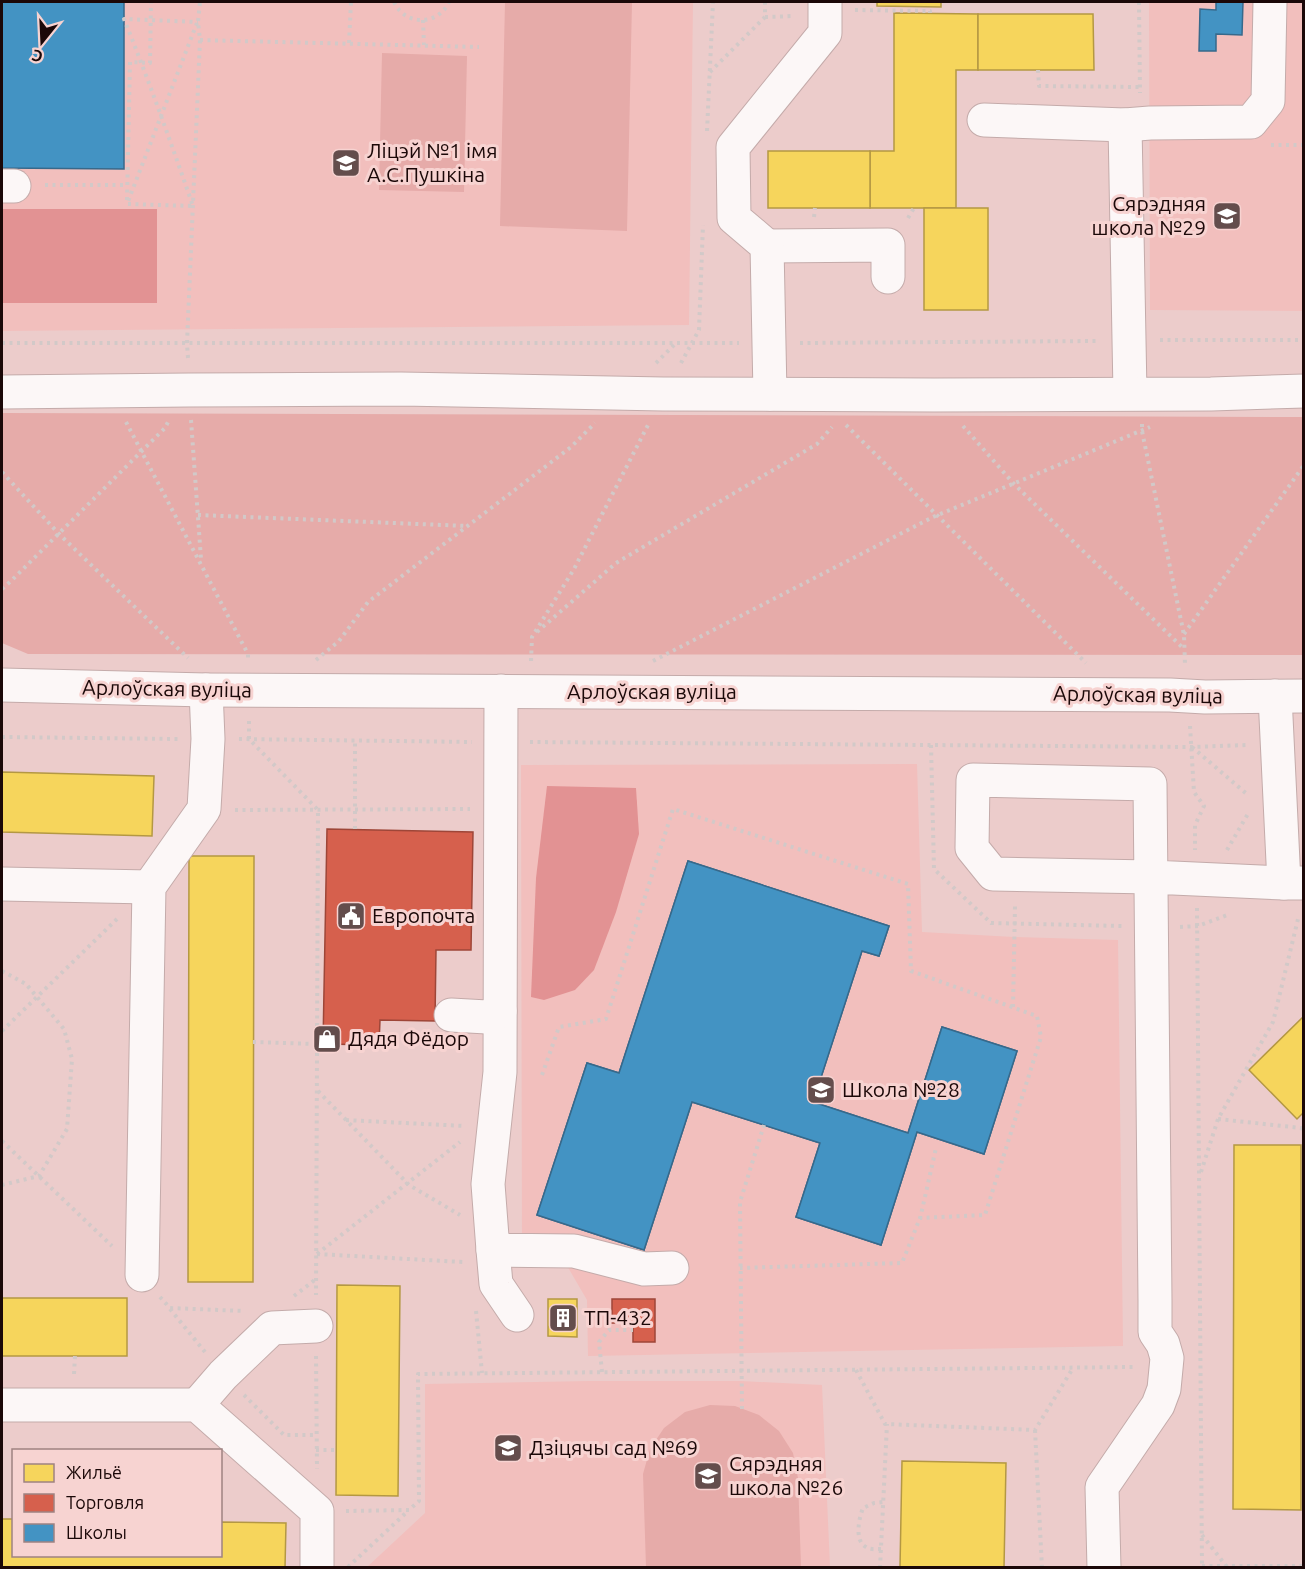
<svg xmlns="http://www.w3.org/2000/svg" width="1305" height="1569" font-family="Ubuntu,sans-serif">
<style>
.built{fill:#f2bfbd}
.green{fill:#e6aba9}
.forest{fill:#e29293}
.homes{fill:#f6d55c;stroke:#b49843;stroke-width:1.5}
.shops{fill:#d6604d;stroke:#9e4638;stroke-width:1.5}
.schools{fill:#4393c3;stroke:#37698b;stroke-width:1.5;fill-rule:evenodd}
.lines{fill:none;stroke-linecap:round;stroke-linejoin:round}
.minor-casing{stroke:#c4abaa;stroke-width:35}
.path{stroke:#d2c9c8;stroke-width:4;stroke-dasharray:3 4.5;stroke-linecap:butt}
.minor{stroke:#fcf7f7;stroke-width:33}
.labels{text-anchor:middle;stroke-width:6;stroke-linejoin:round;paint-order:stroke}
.poi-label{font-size:21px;fill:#1b0808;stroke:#f7d3d1;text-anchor:start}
.street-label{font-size:21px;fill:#1b0808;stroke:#f7d3d1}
</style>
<rect width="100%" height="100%" fill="#eccccb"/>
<g class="built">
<polygon points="2,2 693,2 689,325 2,331"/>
<polygon points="1149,2 1303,2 1303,311 1150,310"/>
<polygon points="917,764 922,932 1014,937 1118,940 1123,1346 588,1356 587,1300 566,1264 522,1264 521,765"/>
<polygon points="590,1381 741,1381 822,1385 830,1567 366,1568 425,1513 425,1384"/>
</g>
<g class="green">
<polygon points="505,2 632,2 627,231 500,226"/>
<polygon points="382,53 467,56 464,192 379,190"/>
<polygon points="2,413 1303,417 1303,655 28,654 2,643"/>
<polygon points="710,1405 735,1406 759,1415 779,1431 793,1453 798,1478 801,1567 646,1567 643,1474 650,1449 664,1428 685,1412"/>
</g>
<g class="forest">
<rect x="2" y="209" width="155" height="94"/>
<polygon points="547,786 636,788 639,834 616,912 594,970 575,990 544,1000 531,997 536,878"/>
</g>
<g class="homes">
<polygon points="877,2 941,2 941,7 877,6"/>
<polygon points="894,13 978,14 978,70 956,70 956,208 870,208 870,151 894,151"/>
<polygon points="978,14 1093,14 1094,70 978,70"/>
<rect x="768" y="151" width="102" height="57"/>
<rect x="924" y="208" width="64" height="102"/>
<polygon points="2,772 154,776 152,836 2,832"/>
<polygon points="189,856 254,856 253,1282 188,1282"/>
<polygon points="1304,1016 1304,1112 1297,1119 1249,1070"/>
<polygon points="1234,1145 1301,1145 1301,1510 1233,1509"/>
<polygon points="337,1285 400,1286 398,1496 336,1495"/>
<rect x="2" y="1298" width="125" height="58"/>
<polygon points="548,1299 577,1299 577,1337 548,1336"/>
<polygon points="902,1461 1006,1463 1004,1568 900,1568"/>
<polygon points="2,1519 14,1519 14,1556 220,1556 220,1522 286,1523 285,1568 2,1568"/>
</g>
<g class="shops">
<polygon points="327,829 473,832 471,950 436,950 435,1021 380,1020 379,1045 323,1044"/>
<polygon points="612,1299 655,1299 655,1342 633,1342 633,1323 612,1323"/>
</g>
<g class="schools">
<polygon points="2,2 124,2 124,169 2,168"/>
<polygon points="1216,2 1243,2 1242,35 1216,34 1216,51 1199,51 1200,9 1216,10"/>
<path d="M688 861 889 926 879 956 862 951 813 1102 908 1133 942 1027 1017 1051 984 1154 917 1132 881 1245 796 1217 820 1143 692 1102 644 1250 537 1215 587 1063 619 1073ZM720 933 812 964 781 1057 688 1026Z"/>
<polygon points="688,861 889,926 879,956 862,951 813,1102 908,1133 942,1027 1017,1051 984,1154 917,1132 881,1245 796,1217 820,1143 692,1102 644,1250 537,1215 587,1063 619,1073"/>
</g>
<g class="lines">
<g class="minor-casing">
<g id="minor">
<polyline points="984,120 1125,125 1130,393"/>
<polyline points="1125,125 1150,123 1251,122 1268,101 1270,2"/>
<polyline points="2,186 14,186"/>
<polyline points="767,246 888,245 888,277"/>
<polyline points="2,392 189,390 401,389 663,394 934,395 1211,394 1304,391"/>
<polyline points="770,394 767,246 734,218 733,147 825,33 825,2"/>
<polyline points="2,685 206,690 1170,695 1205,697 1304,696"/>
<polyline points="501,691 500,1072 488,1184 493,1250 574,1251 644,1269 672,1268"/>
<polyline points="1275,696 1284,883 1304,883"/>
<polyline points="2,884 149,887"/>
<polyline points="451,1015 487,1017 500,1011"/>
<polyline points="493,1250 496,1284 517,1315"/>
<polyline points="142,1275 149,887 204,809 208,739 206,690"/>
<polyline points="2,1405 197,1405 317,1511 317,1568"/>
<polyline points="197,1405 223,1375 272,1328 316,1326"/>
<polyline points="1104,1568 1102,1487 1158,1405 1164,1389 1167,1358 1163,1344 1155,1332 1155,1300 1150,784 973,780 972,848 993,874 1151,877 1284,883"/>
</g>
</g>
<g class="path">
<path d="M394 2C405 26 438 26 449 2"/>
<polyline points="1139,2 1140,93"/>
<polyline points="855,10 930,11 930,13"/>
<polyline points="765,17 794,16"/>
<polyline points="423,20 424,45"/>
<path d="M197 23 127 204 193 206C171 143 149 81 124 19L198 22"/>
<polyline points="200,40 479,47"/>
<polyline points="349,43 351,2"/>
<polyline points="1038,70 1039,86 1140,87"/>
<polyline points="710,72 765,17 765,2"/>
<polyline points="707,131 713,2"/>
<polyline points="1271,145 1304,145"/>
<polyline points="45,185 127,185"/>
<polyline points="127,200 130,62 150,63 151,2"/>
<polyline points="814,217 815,208"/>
<polyline points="908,218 914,208"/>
<polyline points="1160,340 1304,340"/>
<polyline points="2,343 739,343"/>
<polyline points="800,343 1099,341"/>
<polyline points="188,358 187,343 200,40 198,22 200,2"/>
<polyline points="656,363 676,343"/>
<polyline points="681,363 699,330 703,225"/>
<polyline points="191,420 201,559"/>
<polyline points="126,422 248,654 248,660"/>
<polyline points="1142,424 1142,431 1184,635 1185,664"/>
<polyline points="846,425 1086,663"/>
<polyline points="963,426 1014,484 1183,648"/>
<polyline points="2,472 59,534 188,658"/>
<polyline points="198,515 467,526"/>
<polyline points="2,589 11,581 165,428 169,420"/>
<polyline points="537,632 616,563 817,444 832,427"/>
<polyline points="1184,634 1304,465"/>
<polyline points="316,660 339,641 368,602 571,447 595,423"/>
<polyline points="531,661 532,637 574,569 648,425"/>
<polyline points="653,661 933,517 1150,427"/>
<polyline points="249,721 249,739 318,810 316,1295"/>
<polyline points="1190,726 1194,792 1204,806 1195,825 1195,850"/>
<polyline points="2,737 178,739"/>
<polyline points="239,739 472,742"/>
<polyline points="530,742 1191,747 1246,745"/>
<polyline points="931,745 934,869 991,923 1122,926"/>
<polyline points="1192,747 1248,795"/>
<polyline points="235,810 470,809"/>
<polyline points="355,829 355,740"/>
<polyline points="1227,850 1249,812"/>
<polyline points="1197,908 1202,1568"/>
<polyline points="1180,927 1198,926 1230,914"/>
<polyline points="2,971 26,984 64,1029 72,1059 67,1129 39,1176 2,1185"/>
<polyline points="1013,1007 1015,906"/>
<polyline points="2,1031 117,919"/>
<polyline points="253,1042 317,1044"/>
<polyline points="542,1075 559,1027 606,1019 673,809 908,884 911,971 1037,1016 1041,1037 985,1215 920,1218 902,1263 740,1268"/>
<polyline points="318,1091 409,1185 460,1215"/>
<polyline points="1218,1119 1301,1128 1304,1131"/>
<polyline points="346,1120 464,1126"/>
<polyline points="2,1141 112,1246"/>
<polyline points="1201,1172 1218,1119 1273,1022 1299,915"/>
<polyline points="920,1219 936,1148"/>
<polyline points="317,1254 463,1262"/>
<polyline points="317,1254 460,1142"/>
<polyline points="294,1296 316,1279"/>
<polyline points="160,1297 170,1308 244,1311"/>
<polyline points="170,1309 205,1352"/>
<polyline points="476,1311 482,1373"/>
<polyline points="316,1356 317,1469"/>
<polyline points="856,1370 885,1424 1035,1430 1073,1368"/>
<polyline points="602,1372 599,1342 609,1330 633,1330"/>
<polyline points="74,1374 75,1356"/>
<polyline points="244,1395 284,1435 316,1435"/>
<polyline points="742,1409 740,1202 764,1125"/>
<polyline points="1035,1430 1042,1568"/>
<polyline points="316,1450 336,1450"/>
<polyline points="346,1511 409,1510 419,1501 418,1374 1134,1367"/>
<polyline points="1202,1535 1227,1567"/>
<path d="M881 1549C876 1549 870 1550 866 1547 854 1541 859 1518 863 1508L874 1503 883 1502"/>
<polyline points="1202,1566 1304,1566"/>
<polyline points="348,1567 408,1511"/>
<polyline points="880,1568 887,1424"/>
</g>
<use href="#minor" class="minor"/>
</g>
<defs>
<g id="school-square" transform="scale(1.5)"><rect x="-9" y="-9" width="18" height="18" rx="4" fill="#644d4c" stroke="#f7d3d1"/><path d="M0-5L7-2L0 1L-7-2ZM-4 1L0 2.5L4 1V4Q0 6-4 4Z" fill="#fff"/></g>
<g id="civic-square" transform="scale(1.5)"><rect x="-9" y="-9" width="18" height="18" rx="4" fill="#644d4c" stroke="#f7d3d1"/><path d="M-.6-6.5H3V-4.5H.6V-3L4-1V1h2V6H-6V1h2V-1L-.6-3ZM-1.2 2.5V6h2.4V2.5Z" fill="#fff"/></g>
<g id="shop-square" transform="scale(1.5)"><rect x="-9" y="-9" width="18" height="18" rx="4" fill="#644d4c" stroke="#f7d3d1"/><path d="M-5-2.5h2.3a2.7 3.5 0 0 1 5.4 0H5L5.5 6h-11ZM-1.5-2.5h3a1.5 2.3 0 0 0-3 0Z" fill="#fff"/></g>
<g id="building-square" transform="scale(1.5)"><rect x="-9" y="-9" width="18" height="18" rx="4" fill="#644d4c" stroke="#f7d3d1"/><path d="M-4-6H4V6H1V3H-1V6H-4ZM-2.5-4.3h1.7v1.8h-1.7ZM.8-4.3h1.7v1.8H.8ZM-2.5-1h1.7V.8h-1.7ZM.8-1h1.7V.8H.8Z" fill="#fff"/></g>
</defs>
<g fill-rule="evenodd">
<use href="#school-square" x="346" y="163"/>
<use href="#school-square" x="1227" y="216"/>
<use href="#civic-square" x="351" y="916"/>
<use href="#shop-square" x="327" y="1039"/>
<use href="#school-square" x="821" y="1090"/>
<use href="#building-square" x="563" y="1318"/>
<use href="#school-square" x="508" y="1448"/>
<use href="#school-square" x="708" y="1476"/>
</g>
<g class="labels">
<g class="poi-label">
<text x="367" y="158">Ліцэй №1 імя<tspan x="367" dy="24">А.С.Пушкіна</tspan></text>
<text x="1206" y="211" text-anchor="end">Сярэдняя<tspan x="1206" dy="24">школа №29</tspan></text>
<text x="372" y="923">Европочта</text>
<text x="348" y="1046">Дядя Фёдор</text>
<text x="842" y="1097">Школа №28</text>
<text x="584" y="1325">ТП-432</text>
<text x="529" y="1455">Дзіцячы сад №69</text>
<text x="729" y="1471">Сярэдняя<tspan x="729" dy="24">школа №26</tspan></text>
</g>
<g class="street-label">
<text transform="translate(167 689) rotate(1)" y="7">Арлоўская вуліца</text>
<text x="652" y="699">Арлоўская вуліца</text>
<text transform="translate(1138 695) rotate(1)" y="7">Арлоўская вуліца</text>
</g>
</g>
<rect width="1305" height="1569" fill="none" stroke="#1b0808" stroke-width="6"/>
<rect x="12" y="1449" width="210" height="108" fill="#f7d3d1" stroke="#9f8281" stroke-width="1.5"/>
<rect x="24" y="1464" width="30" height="18" fill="#f6d55c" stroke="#9f8281" stroke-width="1.5"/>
<text x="66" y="1479" font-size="18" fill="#1b0808">Жильё</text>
<rect x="24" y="1494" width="30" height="18" fill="#d6604d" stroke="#9f8281" stroke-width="1.5"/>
<text x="66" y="1509" font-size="18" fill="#1b0808">Торговля</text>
<rect x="24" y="1524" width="30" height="18" fill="#4393c3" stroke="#9f8281" stroke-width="1.5"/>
<text x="66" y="1539" font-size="18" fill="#1b0808">Школы</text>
<g transform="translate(42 42) rotate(198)" stroke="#f7d3d1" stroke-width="4.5" paint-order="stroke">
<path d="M0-4.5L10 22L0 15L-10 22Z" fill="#1b0808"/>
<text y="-9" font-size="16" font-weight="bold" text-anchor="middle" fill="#1b0808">С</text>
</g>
</svg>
